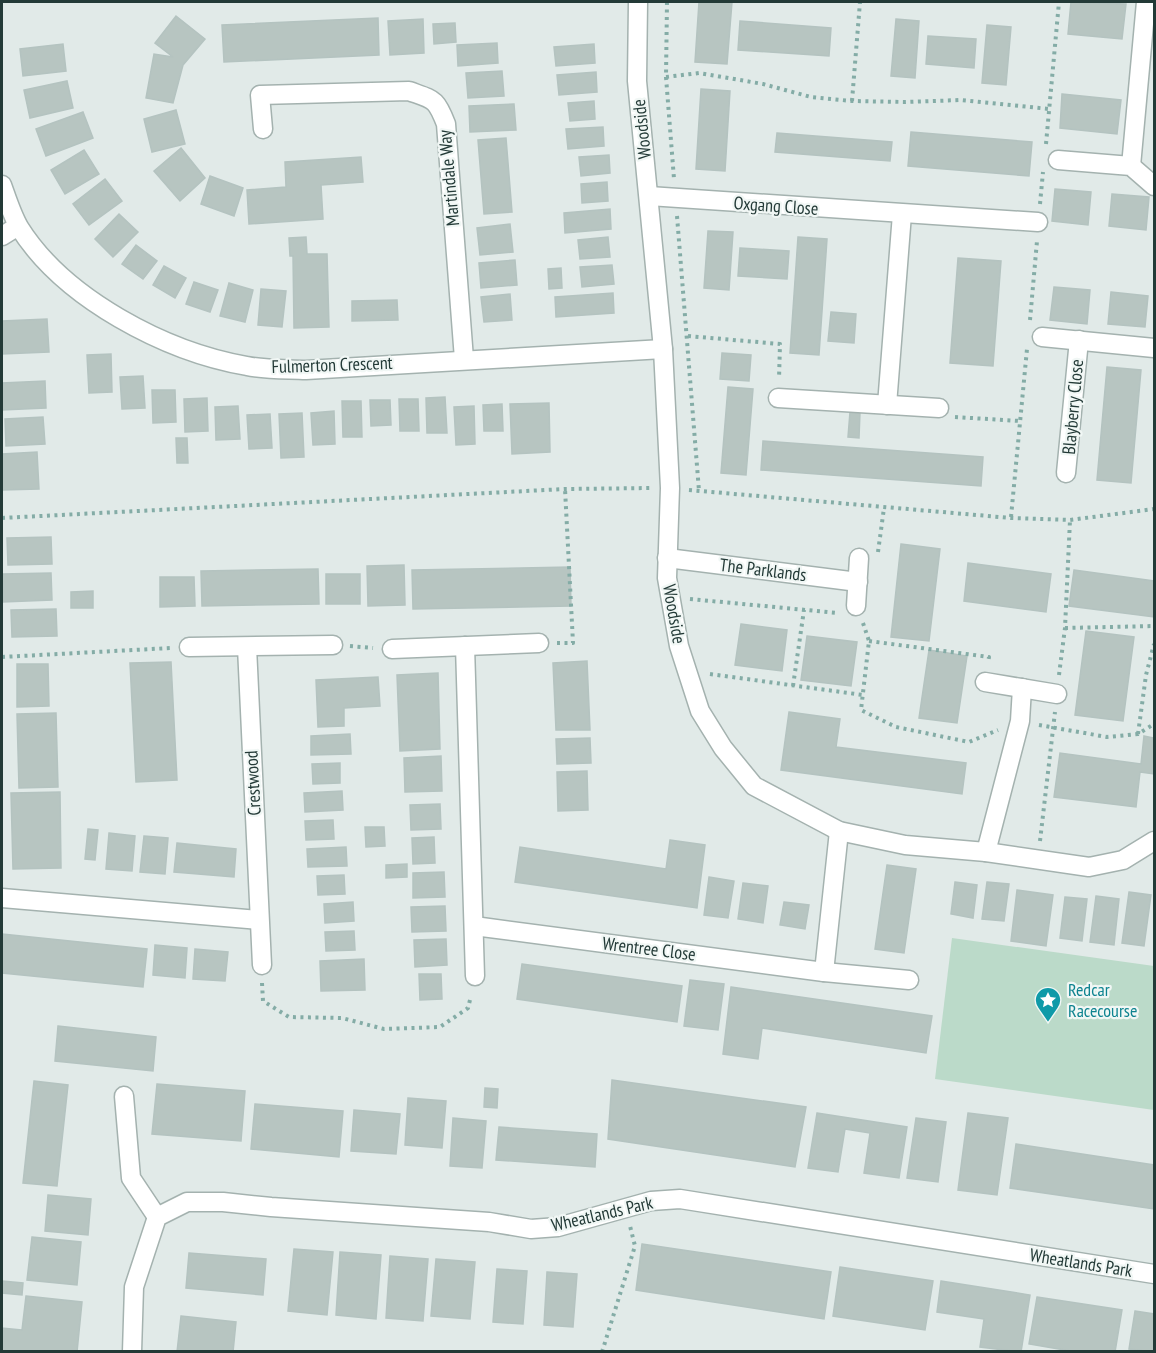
<svg xmlns="http://www.w3.org/2000/svg" width="1156" height="1353" font-family="'PT Sans Narrow',sans-serif">
<style>
.green{fill:#bbdac9}
.building{fill:#b7c5c1;stroke:#b4c3c0;stroke-width:1.5}
.lines{fill:none;stroke-linecap:round;stroke-linejoin:round}
.minor-casing{stroke:#a4b2af;stroke-width:21}
.path{stroke:#84aca6;stroke-width:4;stroke-dasharray:3 4.5;stroke-linecap:butt}
.minor{stroke:#fff;stroke-width:18}
.labels{text-anchor:middle;stroke-width:4.5;stroke-linejoin:round;paint-order:stroke}
.street-label{font-size:18px;fill:#233a37;stroke:#f1f7f5}
.culture-label{font-size:18px;fill:#0d838f;stroke:#f1f7f5;text-anchor:start}
</style>
<rect width="100%" height="100%" fill="#e1eae8"/>
<polygon class="green" points="952,938 1154,966 1154,1110 935,1079"/>
<g class="building">
<polygon points="699,2 732,2 727,64 695,62"/>
<polygon points="1071,2 1126,4 1122,39 1068,34"/>
<polygon points="176,16 205,39 183,65 173,103 146,98 154,54 173,57 155,43"/>
<polygon points="378,18 379,55 224,62 222,25"/>
<polygon points="423,19 424,53 390,55 388,21"/>
<polygon points="896,19 919,21 915,78 891,76"/>
<polygon points="740,21 831,28 829,56 738,50"/>
<polygon points="455,23 456,42 434,44 433,24"/>
<polygon points="987,25 1011,27 1006,85 982,83"/>
<polygon points="928,36 976,39 974,68 926,64"/>
<polygon points="497,43 498,63 458,66 457,45"/>
<polygon points="63,44 66,71 23,76 20,49"/>
<polygon points="594,44 595,63 556,66 554,47"/>
<polygon points="502,71 504,96 468,98 466,73"/>
<polygon points="596,72 597,92 559,95 557,75"/>
<polygon points="67,81 73,108 30,118 24,90"/>
<polygon points="701,89 730,91 725,171 696,169"/>
<polygon points="1062,94 1121,100 1117,134 1060,128"/>
<polygon points="594,101 595,119 570,121 568,103"/>
<polygon points="514,104 516,130 470,132 469,106"/>
<polygon points="176,110 185,144 152,152 144,119"/>
<polygon points="83,112 93,138 46,156 36,129"/>
<polygon points="603,127 604,146 568,149 566,129"/>
<polygon points="911,132 1032,142 1029,176 908,166"/>
<polygon points="777,133 892,142 890,161 775,152"/>
<polygon points="506,138 512,212 484,214 478,140"/>
<polygon points="181,148 205,178 180,201 154,171"/>
<polygon points="84,150 99,174 65,194 51,170"/>
<polygon points="609,155 610,173 581,176 579,157"/>
<polygon points="361,157 363,182 321,185 323,219 249,224 247,190 286,187 285,162"/>
<polygon points="210,176 243,188 234,216 201,204"/>
<polygon points="105,179 122,201 89,225 73,204"/>
<polygon points="607,182 608,201 582,203 581,184"/>
<polygon points="1055,189 1091,192 1088,225 1052,221"/>
<polygon points="1112,194 1149,197 1146,230 1109,226"/>
<polygon points="610,209 611,229 565,233 564,213"/>
<polygon points="119,214 138,232 113,257 95,239"/>
<polygon points="510,224 513,252 480,255 477,228"/>
<polygon points="708,231 733,232 729,290 704,288"/>
<polygon points="306,237 307,254 327,254 329,327 294,328 293,256 290,256 289,238"/>
<polygon points="608,237 610,257 580,259 578,240"/>
<polygon points="798,237 827,239 819,355 790,353"/>
<polygon points="136,245 157,261 143,279 122,264"/>
<polygon points="740,248 789,251 787,279 738,276"/>
<polygon points="958,258 1001,261 993,366 950,363"/>
<polygon points="515,260 517,285 481,288 479,263"/>
<polygon points="612,265 614,284 582,287 580,267"/>
<polygon points="164,266 186,278 175,298 153,285"/>
<polygon points="561,268 562,288 549,289 548,269"/>
<polygon points="194,282 218,290 210,312 186,304"/>
<polygon points="229,283 253,290 245,322 220,316"/>
<polygon points="1054,287 1090,290 1087,324 1050,320"/>
<polygon points="261,289 286,291 282,327 258,325"/>
<polygon points="1111,292 1148,296 1145,327 1108,324"/>
<polygon points="613,293 614,313 556,317 555,297"/>
<polygon points="510,294 512,320 484,322 481,297"/>
<polygon points="397,300 398,320 352,321 352,301"/>
<polygon points="831,312 856,314 854,343 828,341"/>
<polygon points="47,319 49,352 2,354 2,321"/>
<polygon points="722,353 751,355 749,381 720,379"/>
<polygon points="111,354 112,392 89,393 87,355"/>
<polygon points="1107,367 1141,370 1131,483 1097,480"/>
<polygon points="143,376 145,408 122,409 120,377"/>
<polygon points="45,381 46,408 2,410 2,383"/>
<polygon points="728,387 753,389 746,475 721,473"/>
<polygon points="152,390 175,390 176,422 153,423"/>
<polygon points="445,397 447,433 427,433 426,398"/>
<polygon points="207,398 208,431 185,432 184,399"/>
<polygon points="399,399 418,399 419,431 400,431"/>
<polygon points="370,400 390,400 391,425 371,426"/>
<polygon points="342,401 361,401 362,437 343,437"/>
<polygon points="549,403 550,452 512,454 510,404"/>
<polygon points="502,404 503,431 484,431 483,405"/>
<polygon points="238,406 240,439 216,440 215,407"/>
<polygon points="474,406 475,444 456,445 454,407"/>
<polygon points="334,411 335,444 313,445 311,413"/>
<polygon points="850,412 860,412 859,438 848,437"/>
<polygon points="302,413 304,457 281,458 279,414"/>
<polygon points="270,414 272,448 249,449 247,415"/>
<polygon points="43,417 45,444 6,446 5,419"/>
<polygon points="176,438 187,438 188,463 177,463"/>
<polygon points="763,441 983,457 981,486 761,470"/>
<polygon points="37,452 39,489 2,490 2,454"/>
<polygon points="51,537 52,564 8,565 7,538"/>
<polygon points="901,544 940,549 929,641 891,637"/>
<polygon points="968,563 1051,574 1046,612 964,601"/>
<polygon points="404,565 405,605 368,606 367,566"/>
<polygon points="570,567 571,606 413,609 412,570"/>
<polygon points="318,569 319,604 202,606 201,571"/>
<polygon points="1074,570 1154,581 1154,617 1069,606"/>
<polygon points="51,573 52,600 3,602 2,574"/>
<rect x="326" y="574" width="34" height="30"/>
<polygon points="160,577 194,577 195,606 160,607"/>
<polygon points="93,591 93,608 71,608 71,592"/>
<polygon points="56,609 57,636 12,637 11,610"/>
<polygon points="741,624 787,630 782,671 735,665"/>
<polygon points="1086,631 1134,637 1123,721 1075,715"/>
<polygon points="807,636 857,642 851,686 801,680"/>
<polygon points="929,650 967,656 957,723 919,718"/>
<polygon points="587,661 590,730 556,730 553,663"/>
<polygon points="171,662 177,780 136,782 130,663"/>
<polygon points="17,664 48,664 49,706 17,707"/>
<polygon points="438,673 440,749 400,751 397,675"/>
<polygon points="378,677 380,706 344,708 344,726 318,727 316,680"/>
<polygon points="789,712 840,719 836,747 966,763 962,794 781,770"/>
<polygon points="56,713 58,787 19,788 17,714"/>
<polygon points="350,734 351,754 311,755 311,736"/>
<polygon points="1144,736 1154,738 1154,774 1140,772 1136,807 1054,797 1060,753 1141,764"/>
<polygon points="590,738 591,763 557,764 556,739"/>
<polygon points="441,756 442,791 405,792 404,758"/>
<polygon points="340,763 340,783 313,784 312,764"/>
<polygon points="587,771 588,810 558,811 557,772"/>
<polygon points="342,791 343,810 305,812 304,793"/>
<polygon points="60,792 61,868 13,869 11,793"/>
<polygon points="440,804 441,829 411,830 410,805"/>
<polygon points="333,820 334,839 306,840 305,821"/>
<polygon points="365,827 384,827 385,846 366,847"/>
<polygon points="88,829 98,830 95,860 85,859"/>
<polygon points="109,833 135,836 132,871 106,869"/>
<polygon points="144,836 168,838 165,874 140,872"/>
<polygon points="434,837 435,863 413,864 412,838"/>
<polygon points="670,840 705,845 697,908 515,882 520,847 666,869"/>
<polygon points="177,843 236,849 234,877 174,872"/>
<polygon points="346,847 347,866 308,867 307,849"/>
<polygon points="407,864 407,877 386,878 386,865"/>
<polygon points="887,865 916,869 904,953 875,949"/>
<polygon points="444,872 445,897 413,898 413,873"/>
<polygon points="344,875 345,894 318,895 317,876"/>
<polygon points="709,877 734,881 728,918 704,915"/>
<polygon points="955,882 977,885 973,918 951,914"/>
<polygon points="987,882 1009,884 1004,921 982,919"/>
<polygon points="743,883 768,886 763,923 738,919"/>
<polygon points="1017,890 1053,895 1046,946 1011,941"/>
<polygon points="1129,892 1151,895 1144,946 1122,943"/>
<polygon points="1096,896 1119,899 1114,945 1090,942"/>
<polygon points="1065,897 1087,899 1082,941 1060,938"/>
<polygon points="353,902 354,921 325,923 324,904"/>
<polygon points="784,902 809,905 805,929 780,925"/>
<polygon points="445,906 446,931 412,932 411,907"/>
<polygon points="354,931 355,950 326,951 325,932"/>
<polygon points="2,934 147,949 143,987 2,973"/>
<polygon points="446,939 447,965 415,967 414,940"/>
<polygon points="155,945 187,948 185,978 153,975"/>
<polygon points="195,949 228,952 225,981 193,979"/>
<polygon points="364,959 365,990 321,991 320,961"/>
<polygon points="522,964 682,986 677,1022 517,999"/>
<polygon points="419,974 441,974 442,999 420,1000"/>
<polygon points="690,980 724,984 718,1030 684,1026"/>
<polygon points="731,987 932,1016 926,1053 762,1028 758,1059 723,1054"/>
<polygon points="58,1026 156,1037 153,1071 55,1061"/>
<polygon points="612,1080 806,1107 795,1167 608,1139"/>
<polygon points="34,1081 68,1085 57,1186 23,1183"/>
<polygon points="157,1084 245,1091 241,1141 152,1134"/>
<polygon points="485,1088 498,1089 497,1108 484,1107"/>
<polygon points="408,1098 446,1101 442,1148 405,1145"/>
<polygon points="255,1104 343,1111 339,1157 251,1149"/>
<polygon points="354,1110 400,1114 396,1154 351,1151"/>
<polygon points="817,1113 907,1127 899,1178 864,1173 870,1133 845,1129 838,1172 808,1168"/>
<polygon points="968,1113 1008,1118 997,1195 958,1190"/>
<polygon points="453,1118 486,1121 482,1168 450,1166"/>
<polygon points="916,1118 946,1122 938,1182 907,1178"/>
<polygon points="499,1127 597,1134 595,1167 496,1160"/>
<polygon points="1016,1144 1154,1165 1154,1209 1010,1188"/>
<polygon points="48,1195 91,1199 88,1235 45,1231"/>
<polygon points="32,1237 81,1242 77,1285 27,1280"/>
<polygon points="642,1244 831,1272 824,1319 636,1290"/>
<polygon points="294,1249 333,1252 327,1315 288,1311"/>
<polygon points="340,1252 381,1255 376,1319 336,1315"/>
<polygon points="189,1253 266,1259 263,1295 186,1288"/>
<polygon points="390,1256 428,1259 423,1321 386,1318"/>
<polygon points="436,1259 475,1262 470,1319 431,1316"/>
<polygon points="840,1267 933,1281 925,1330 833,1316"/>
<polygon points="497,1269 527,1271 523,1324 493,1322"/>
<polygon points="547,1272 577,1274 573,1327 544,1325"/>
<polygon points="2,1281 23,1283 22,1295 2,1293"/>
<polygon points="941,1281 1030,1295 1021,1352 980,1347 984,1319 937,1312"/>
<polygon points="26,1296 82,1302 77,1352 2,1352 2,1328 22,1330"/>
<polygon points="1037,1297 1122,1310 1115,1352 1076,1352 1029,1344"/>
<polygon points="1135,1311 1154,1314 1154,1352 1129,1349"/>
<polygon points="181,1316 236,1322 233,1352 177,1352"/>
</g>
<g class="lines">
<g class="minor-casing">
<g id="minor">
<polyline points="638,2 637,81 663,349 670,488 667,578 679,646 700,711 723,748 754,786 839,831 905,845 986,852 1089,867 1123,860 1154,841"/>
<path d="M263 129 260 95 409 91C434 100 436 98 446 124L464 359"/>
<polyline points="1058,160 1131,166 1154,186"/>
<polyline points="1131,166 1146,2"/>
<path d="M2 185C7 199 12 215 19 227 64 299 166 352 247 366 266 370 287 369 306 370L663 349"/>
<polyline points="649,196 1038,222"/>
<polyline points="2,236 18,226"/>
<polyline points="1042,337 1154,348"/>
<polyline points="778,398 939,408"/>
<polyline points="887,405 902,214"/>
<polyline points="1066,473 1079,340"/>
<polyline points="667,558 858,582"/>
<polyline points="856,606 859,558"/>
<polyline points="465,646 475,976"/>
<polyline points="189,647 333,645"/>
<polyline points="247,647 262,965"/>
<polyline points="392,649 539,643"/>
<polyline points="985,682 1057,694"/>
<polyline points="986,852 1020,721 1022,688"/>
<polyline points="2,898 259,920"/>
<polyline points="474,926 824,972 909,980"/>
<polyline points="824,972 839,831"/>
<polyline points="124,1096 131,1178 157,1217"/>
<polyline points="132,1352 134,1287 157,1217 187,1202 223,1202 271,1207 489,1222 531,1229 558,1227 651,1201 680,1199 1154,1274"/>
</g>
</g>
<g class="path">
<polyline points="667,2 666,77 674,179"/>
<polyline points="666,77 699,73 763,84 811,97 852,101 905,102 961,100 1049,109"/>
<polyline points="852,101 860,2"/>
<polyline points="1046,144 1059,2"/>
<polyline points="1040,204 1043,172"/>
<polyline points="677,216 699,491"/>
<polyline points="1030,320 1037,241"/>
<polyline points="688,336 780,344 779,379"/>
<polyline points="955,417 1020,421"/>
<polyline points="689,490 1011,518 1070,520 1154,509"/>
<polyline points="1011,517 1027,349"/>
<polyline points="2,518 565,489 652,488"/>
<polyline points="878,552 884,508"/>
<polyline points="690,599 838,613"/>
<polyline points="863,623 869,641 861,710 896,727 969,742 998,730"/>
<polyline points="1065,628 1154,626"/>
<polyline points="869,641 989,657 988,663"/>
<polyline points="557,643 573,643 565,489"/>
<polyline points="350,646 373,648"/>
<polyline points="2,657 171,648"/>
<polyline points="710,674 863,695"/>
<polyline points="1059,675 1065,628 1070,520"/>
<polyline points="793,686 804,610"/>
<polyline points="1039,725 1107,737 1138,734 1154,724"/>
<polyline points="1138,734 1146,675 1154,644"/>
<polyline points="1040,841 1055,712"/>
<polyline points="262,983 263,1001 289,1017 342,1018 384,1029 440,1027 468,1008 471,996"/>
<polyline points="602,1352 635,1246 630,1226"/>
</g>
<use href="#minor" class="minor"/>
</g>
<defs>
<g id="sight-pin" transform="scale(1.35)"><path d="M0 17L-7.5 6A9.5 9.5 0 1 1 7.5 6Z" fill="#0f9aa8" stroke="#f1f7f5"/><path d="M0-6L1.8-2.2L6-1.7L2.9 1.2L3.7 5.4L0 3.3L-3.7 5.4L-2.9 1.2L-6-1.7L-1.8-2.2Z" fill="#fff"/></g>
</defs>
<g fill-rule="evenodd">
<use href="#sight-pin" x="1048" y="1000"/>
</g>
<g class="labels">
<g class="street-label">
<text transform="translate(642 129) rotate(-96)" y="6">Woodside</text>
<text transform="translate(449 178) rotate(-95)" y="6">Martindale Way</text>
<text transform="translate(776 206) rotate(4)" y="6">Oxgang Close</text>
<text transform="translate(332 365) rotate(-2)" y="6">Fulmerton Crescent</text>
<text transform="translate(1073 407) rotate(-85)" y="6">Blayberry Close</text>
<text transform="translate(763 570) rotate(7)" y="6">The Parklands</text>
<text transform="translate(674 614) rotate(80)" y="6">Woodside</text>
<text transform="translate(253 783) rotate(-93)" y="6">Crestwood</text>
<text transform="translate(649 949) rotate(7)" y="6">Wrentree Close</text>
<text transform="translate(602 1214) rotate(-13)" y="6">Wheatlands Park</text>
<text transform="translate(1081 1263) rotate(9)" y="6">Wheatlands Park</text>
</g>
<g class="culture-label">
<text x="1068" y="996">Redcar<tspan x="1068" dy="21">Racecourse</tspan></text>
</g>
</g>
<rect width="1156" height="1353" fill="none" stroke="#233a37" stroke-width="6"/>
</svg>
